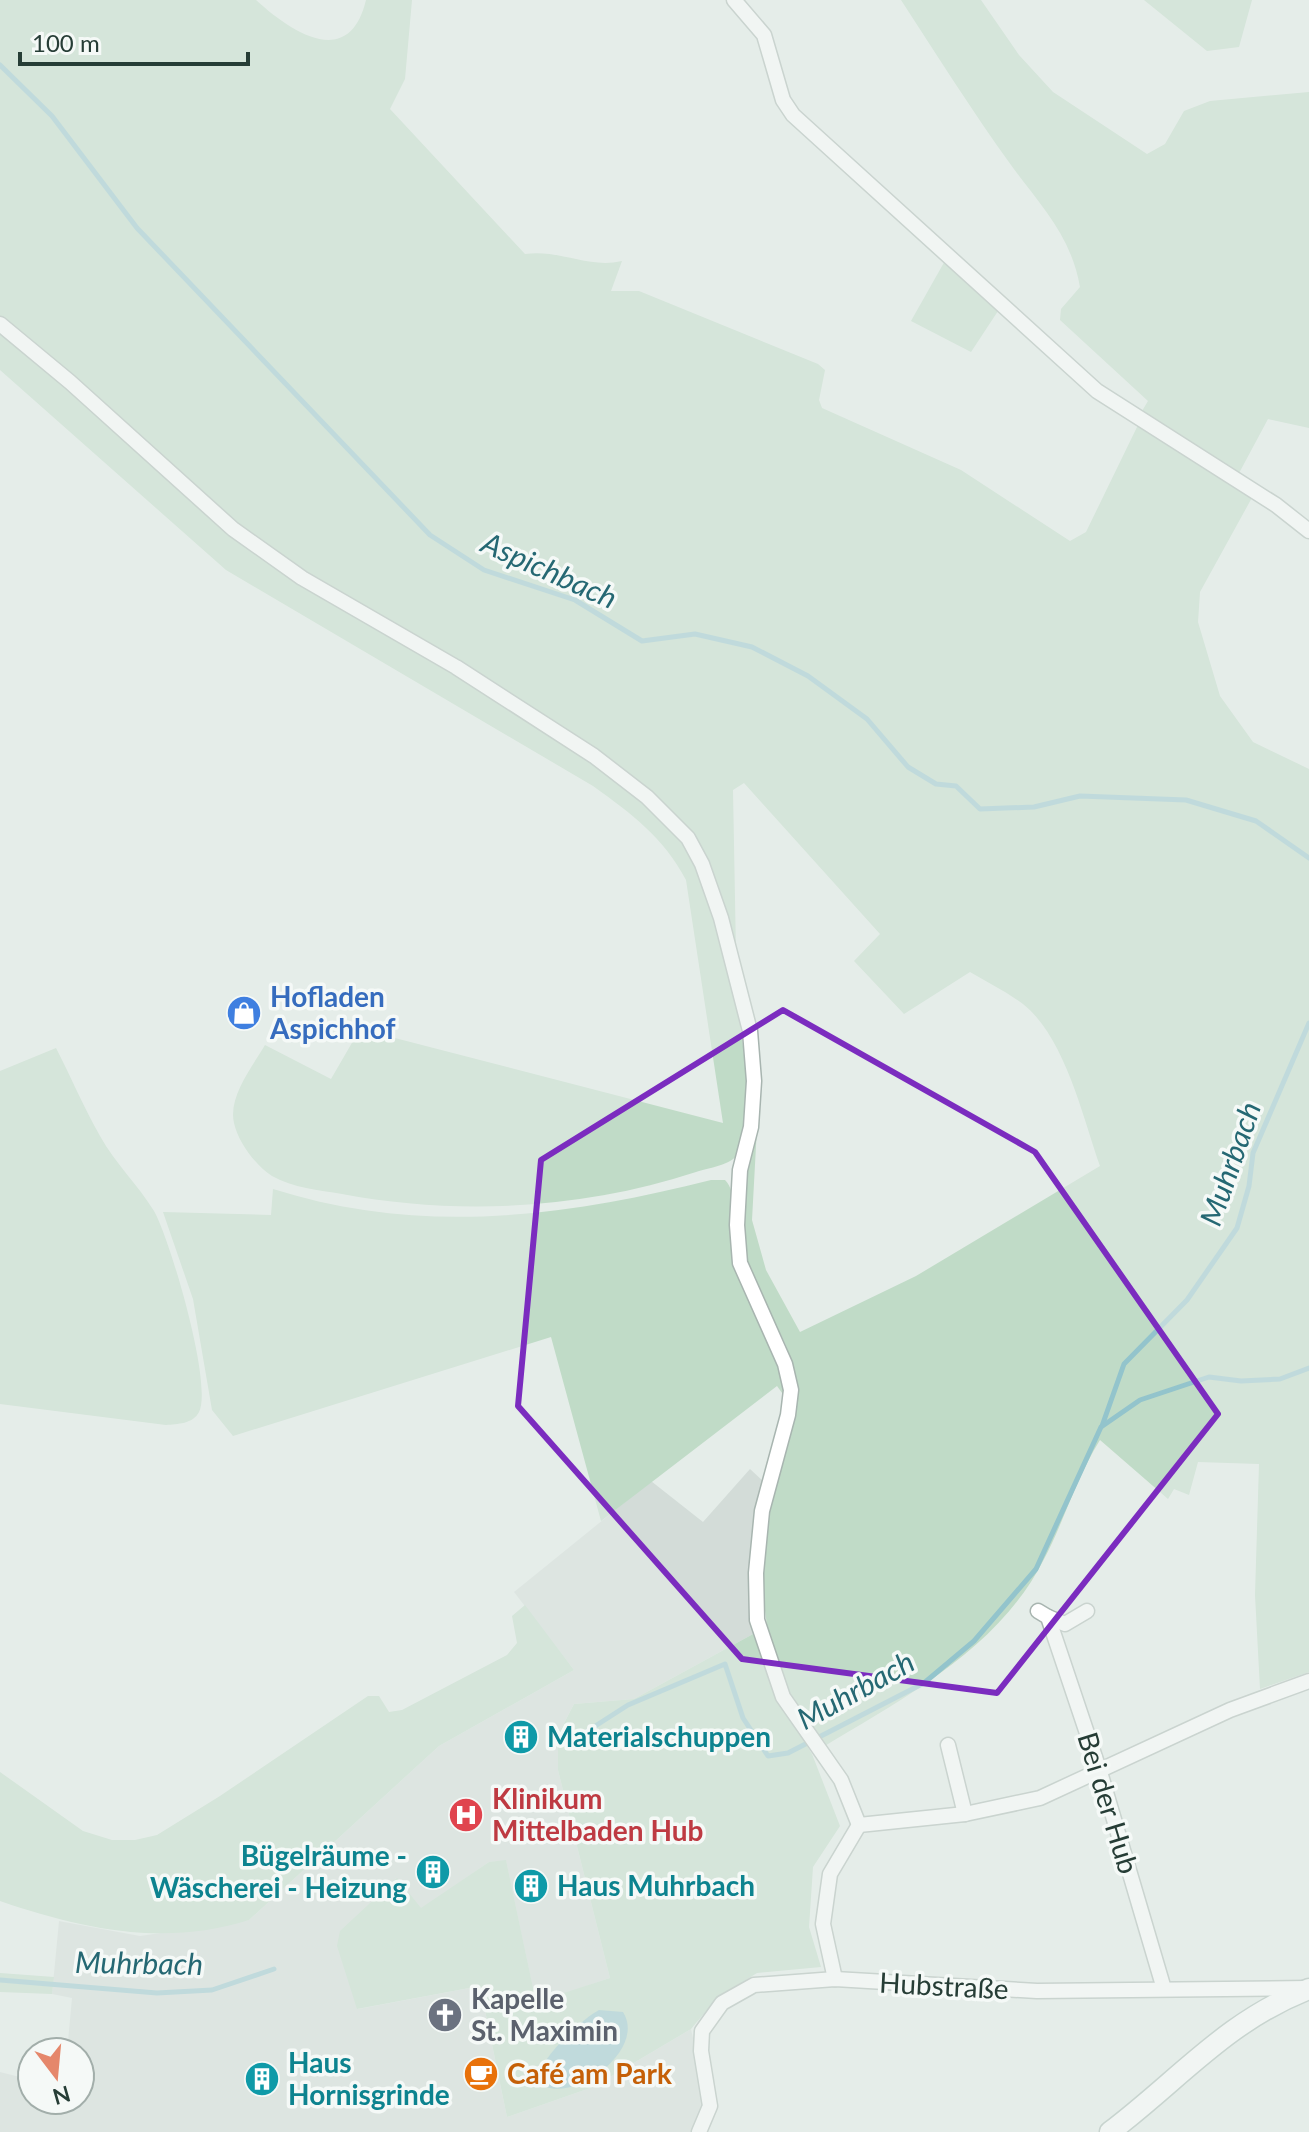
<svg xmlns="http://www.w3.org/2000/svg" width="1309" height="2132" font-family="Lato,sans-serif">
<style>
.built{fill:#d3dcd8}
.green{fill:#c0dbc7}
.water{fill:#93c4cc}
.lines{fill:none;stroke-linecap:round;stroke-linejoin:round}
.stream{stroke:#93c4cc;stroke-width:5}
.minor-casing{stroke:#a8b5b0;stroke-width:17}
.secondary-casing{stroke:#a4b7b0;stroke-width:23}
.minor{stroke:#fff;stroke-width:14}
.secondary{stroke:#fff;stroke-width:20}
.marked{fill:none;stroke:#7b2cbf;stroke-width:6;stroke-linejoin:round}
.labels{text-anchor:middle;stroke-width:7;stroke-linejoin:round;paint-order:stroke}
.shop-label{font-size:28px;font-weight:bold;fill:#366cbe;stroke:#f5f9f7;text-anchor:start}
.culture-label{font-size:28px;font-weight:bold;fill:#0d838f;stroke:#f5f9f7;text-anchor:start}
.health-label{font-size:28px;font-weight:bold;fill:#be3a42;stroke:#f5f9f7;text-anchor:start}
.street-label{font-size:28px;fill:#263d36;stroke:#f5f9f7}
.worship-label{font-size:28px;font-weight:bold;fill:#5b616d;stroke:#f5f9f7;text-anchor:start}
.food-label{font-size:28px;font-weight:bold;fill:#c56008;stroke:#f5f9f7;text-anchor:start}
.water-label{font-size:30px;font-style:italic;fill:#256873;stroke:#f5f9f7}
</style>
<rect width="100%" height="100%" fill="#e5ede9"/>
<polygon class="built" points="750,1469 764,1482 750,1592 753,1634 634,1699 574,1704 558,1735 558,1770 610,1978 536,2003 506,1861 489,1862 421,1909 396,1878 358,2009 480,1986 507,2117 593,2087 691,2029 706,2095 703,2121 694,2132 0,2132 0,2072 32,2080 32,2100 80,2100 80,2052 67,2052 72,1998 52,1994 59,1921 140,1936 249,1920 439,1746 574,1670 514,1592 651,1481 703,1522"/>
<g class="green">
<path d="M0 0H256C291 32 349 71 366 0H412L405 79 390 109 525 254C560 249 588 269 622 261L611 291H639L818 364 825 370 819 400 822 408 961 470 1070 541 1086 532 1138 425 1254 494 1200 592 1198 622 1220 696 1253 742 1309 769V1672L1260 1689 1255 1595 1259 1464 1198 1462 1189 1495 1174 1489 1168 1499 1100 1440C1076 1478 1064 1522 1043 1561 998 1649 904 1698 823 1747 747 1638 758 1578 778 1453 782 1427 792 1397 792 1370 791 1339 762 1310 752 1282 731 1228 749 1163 758 1109L752 1220 766 1270 800 1332 916 1276 1100 1166C1083 1118 1065 1037 1023 1004 1007 992 987 982 970 972L904 1014 854 961 880 934 744 783 733 790 736 954 720 891 704 853 529 708 479 673 324 585 240 527 16 332 0 316Z"/>
<path d="M901 0H981L1019 55 1053 92 1147 154 1165 144 1184 111 1210 101 1309 92V428L1268 419 1238 475 1139 416 1148 401 1060 320 1061 309 1080 287C1071 235 1040 205 1011 165 972 111 937 55 901 0Z"/>
<polygon points="1144,0 1252,0 1239,47 1207,51"/>
<polygon points="946,259 998,311 971,352 911,321"/>
<path d="M0 329 199 506 623 783C645 803 670 823 686 848 713 891 725 948 735 997 742 1030 756 1125 739 1153 732 1165 708 1168 696 1172 583 1209 459 1216 342 1194 319 1190 293 1188 272 1176 256 1166 238 1142 234 1123 228 1097 252 1067 265 1045L331 1079 360 1029 723 1123 686 880C663 837 632 814 593 786L226 570 0 370Z"/>
<path d="M56 1048C71 1077 84 1108 100 1136 115 1163 138 1185 154 1211 170 1239 213 1385 199 1412 193 1424 177 1424 166 1425L0 1404V1071Z"/>
<path d="M711 1180H725C740 1196 728 1220 733 1239 746 1293 776 1342 785 1397L777 1386 601 1521 551 1337 233 1436 212 1410 193 1299 163 1212 271 1215 273 1189C421 1236 564 1217 711 1180Z"/>
<path d="M525 1605 574 1670 439 1746 249 1920C164 1947 82 1929 0 1901V1772L83 1831 112 1840H135L157 1835 220 1796 368 1696H379L389 1712 402 1710 507 1655 517 1643 512 1616Z"/>
<polygon points="753,1634 776,1696 812,1754 840,1826 813,1867 809,1927 821,1967 757,1973 718,1997 691,2029 593,2087 507,2117 480,1986 357,2009 337,1946 340,1931 397,1878 421,1908 489,1862 506,1860 536,2002 610,1978 558,1770 558,1735 574,1704 634,1699"/>
<polygon points="0,1973 54,1977 52,1994 0,1992"/>
</g>
<path class="water" d="M599 2010 623 2012C646 2048 580 2099 546 2087L538 2079C539 2059 582 2019 599 2010Z"/>
<g class="lines">
<g class="stream">
<polyline points="0,65 52,116 137,228 430,535 484,570 575,600 642,641 695,634 752,647 808,676 867,719 908,767 936,784 956,786 980,809 1034,807 1080,796 1186,800 1256,821 1309,858"/>
<polyline points="1102,1426 1124,1364 1187,1300 1237,1228 1249,1186 1253,1153 1309,1023"/>
<polyline points="575,1739 628,1705 725,1664 743,1718 768,1756 788,1753 924,1683 974,1641 1036,1569 1101,1427 1140,1400 1209,1377 1241,1381 1280,1379 1309,1368"/>
<polyline points="0,1980 157,1993 212,1990 274,1969"/>
</g>
<g class="minor-casing">
<g id="minor">
<polyline points="734,0 764,35 783,100 793,115 1097,391 1276,505 1309,531"/>
<polyline points="0,324 70,382 233,529 302,578 456,667 594,756 647,797 688,838 702,864 721,918 750,1031 754,1081 751,1127 740,1170 737,1225 740,1263 785,1364 791,1390 788,1415 762,1511 756,1573 757,1620 783,1697 841,1780 859,1825"/>
<polyline points="1038,1611 1048,1617 1100,1772 1164,1989"/>
<polyline points="1048,1617 1065,1624 1087,1611"/>
<polyline points="948,1745 965,1814"/>
<polyline points="859,1825 965,1814 1040,1798 1230,1710 1309,1681"/>
<polyline points="835,1979 823,1924 830,1874 859,1825"/>
<polyline points="699,2132 710,2106 701,2051 702,2031 722,2003 754,1985 835,1979 1037,1991 1309,1988"/>
</g>
</g>
<g class="secondary-casing">
<path id="secondary" d="M1110 2132C1179 2080 1226 2021 1309 1989"/>
</g>
<use href="#minor" class="minor"/>
<use href="#secondary" class="secondary"/>
</g>
<path d="M0 0H1309V2132H0ZM783 1010 1035 1152 1218 1414 997 1693 742 1659 518 1406 541 1160Z" fill="#e5ede9" fill-opacity=".55" fill-rule="evenodd"/>
<path class="marked" d="M783 1010 1035 1152 1218 1414 997 1693 742 1659 518 1406 541 1160Z"/>
<defs>
<g id="shop-disc" transform="scale(1.8)"><circle r="9.5" fill="#3f7fe0" stroke="#f5f9f7"/><path d="M-5-2.5h2.3a2.7 3.5 0 0 1 5.4 0H5L5.5 6h-11ZM-1.5-2.5h3a1.5 2.3 0 0 0-3 0Z" fill="#fff"/></g>
<g id="building-disc" transform="scale(1.8)"><circle r="9.5" fill="#0f9aa8" stroke="#f5f9f7"/><path d="M-4-6H4V6H1V3H-1V6H-4ZM-2.5-4.3h1.7v1.8h-1.7ZM.8-4.3h1.7v1.8H.8ZM-2.5-1h1.7V.8h-1.7ZM.8-1h1.7V.8H.8Z" fill="#fff"/></g>
<g id="hospital-disc" transform="scale(1.8)"><circle r="9.5" fill="#e0444e" stroke="#f5f9f7"/><path d="M-5-5h3v3.5h4V-5h3V5h-3V1.5h-4V5h-3Z" fill="#fff"/></g>
<g id="church-disc" transform="scale(1.8)"><circle r="9.5" fill="#6b7280" stroke="#f5f9f7"/><path d="M-1.2-6h2.4v3.5h3.3v2.4h-3.3V6h-2.4V-.1h-3.3v-2.4h3.3Z" fill="#fff"/></g>
<g id="cafe-disc" transform="scale(1.8)"><circle r="9.5" fill="#e8710a" stroke="#f5f9f7"/><path d="M-5.5-4.5H6V0H3Q3 3.5 0 3.5H-2.5Q-5.5 3.5-5.5 0ZM3-3.2v2h1.7v-2ZM-6 4.5H4V6H-6Z" fill="#fff"/></g>
</defs>
<g fill-rule="evenodd">
<use href="#shop-disc" x="244" y="1013"/>
<use href="#building-disc" x="521" y="1737"/>
<use href="#hospital-disc" x="466" y="1815"/>
<use href="#building-disc" x="433" y="1872"/>
<use href="#building-disc" x="531" y="1886"/>
<use href="#church-disc" x="445" y="2015"/>
<use href="#cafe-disc" x="481" y="2074"/>
<use href="#building-disc" x="262" y="2079"/>
</g>
<g class="labels">
<g class="shop-label">
<text x="270" y="1007">Hofladen<tspan x="270" dy="32">Aspichhof</tspan></text>
</g>
<g class="culture-label">
<text x="547" y="1747">Materialschuppen</text>
<text x="407" y="1866" text-anchor="end">Bügelräume -<tspan x="407" dy="32">Wäscherei - Heizung</tspan></text>
<text x="557" y="1896">Haus Muhrbach</text>
<text x="288" y="2073">Haus<tspan x="288" dy="32">Hornisgrinde</tspan></text>
</g>
<g class="health-label">
<text x="492" y="1809">Klinikum<tspan x="492" dy="32">Mittelbaden Hub</tspan></text>
</g>
<g class="street-label">
<text transform="translate(1108 1803) rotate(73)" y="10">Bei der Hub</text>
<text transform="translate(944 1986) rotate(3)" y="10">Hubstraße</text>
</g>
<g class="worship-label">
<text x="471" y="2009">Kapelle<tspan x="471" dy="32">St. Maximin</tspan></text>
</g>
<g class="food-label">
<text x="507" y="2084">Café am Park</text>
</g>
<g class="water-label">
<text transform="translate(549 571) rotate(24)" y="10">Aspichbach</text>
<text transform="translate(1231 1164) rotate(-71)" y="10">Muhrbach</text>
<text transform="translate(856 1691) rotate(-29)" y="10">Muhrbach</text>
<text transform="translate(139 1964) rotate(1)" y="10">Muhrbach</text>
</g>
</g>
<g transform="translate(56 2076) rotate(164)"><circle r="38" fill="#f5f9f7" stroke="#a2aeaa" stroke-width="2"/>
<path d="M0-6L14 30L0 20L-14 30Z" fill="#e5876b"/>
<text y="-12" font-size="22" font-weight="bold" text-anchor="middle" fill="#263d36">N</text>
</g>
<path d="M20 52v12h228v-12" fill="none" stroke="#263d36" stroke-width="4"/>
<text x="32" y="52" font-size="24" fill="#263d36" stroke="#f5f9f7" stroke-width="6" paint-order="stroke">100 m</text>
</svg>
